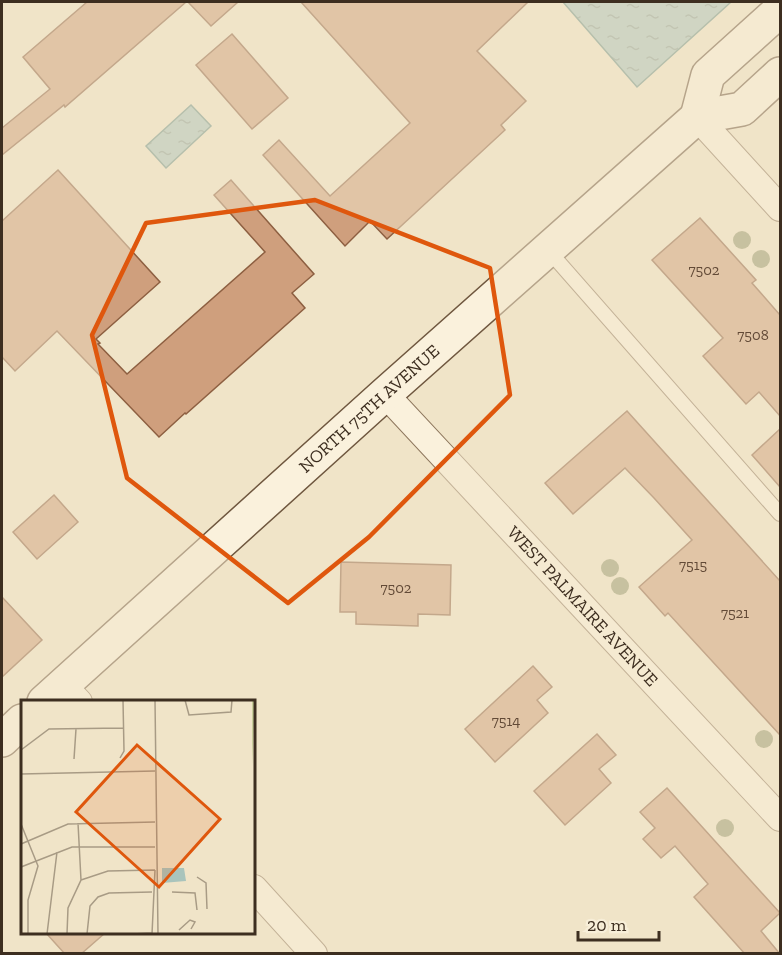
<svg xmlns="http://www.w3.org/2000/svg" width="782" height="955" font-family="'Zilla Slab',serif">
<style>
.water{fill:url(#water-ripples);stroke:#6f938a;stroke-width:1.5}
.building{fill:#cf9f7d;stroke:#8d5f41;stroke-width:1.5}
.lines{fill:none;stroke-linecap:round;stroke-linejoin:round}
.lane-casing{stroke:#8d765c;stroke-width:16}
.street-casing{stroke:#8d765c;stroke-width:28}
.secondary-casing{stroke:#6f573f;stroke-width:36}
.lane{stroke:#faf1dc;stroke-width:14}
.street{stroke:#faf1dc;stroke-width:26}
.secondary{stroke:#faf1dc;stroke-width:33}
.tree{fill:#96986f}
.marked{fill:none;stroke:#df570d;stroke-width:4.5;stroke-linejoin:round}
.labels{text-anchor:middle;stroke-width:4.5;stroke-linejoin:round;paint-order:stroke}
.number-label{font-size:15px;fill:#624a37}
.street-label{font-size:18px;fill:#3d2e20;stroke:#f7eed8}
.inset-road{fill:none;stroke:#a89b85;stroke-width:1.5}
.view{fill:#df570d;fill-opacity:0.15;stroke:#df570d;stroke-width:3}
.inset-edge{fill:none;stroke:#3d2e20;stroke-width:3}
</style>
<defs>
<pattern id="water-ripples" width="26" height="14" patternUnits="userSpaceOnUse" patternTransform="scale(1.5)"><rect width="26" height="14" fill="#a9c4bc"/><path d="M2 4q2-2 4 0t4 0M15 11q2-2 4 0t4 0" fill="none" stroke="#8ba098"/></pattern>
</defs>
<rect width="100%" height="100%" fill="#f0e4c8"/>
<g class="water">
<polygon points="563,2 731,2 637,87"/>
<polygon points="191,105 211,126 166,168 146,146"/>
</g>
<g class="building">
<polygon points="87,2 186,2 65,107 64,105 2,155 2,128 50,89 23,57"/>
<polygon points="188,2 238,2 211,26"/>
<polygon points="301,2 528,2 477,51 526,101 501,125 505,130 387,239 370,221 345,246 263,155 279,140 330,196 410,123"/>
<polygon points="232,34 288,98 252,129 196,65"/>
<polygon points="58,170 160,282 96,339 100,343 98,344 127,374 265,252 214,195 231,180 314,274 292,293 305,308 186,414 185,413 159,437 57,331 15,371 2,357 2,221"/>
<polygon points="700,218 756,280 752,283 780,315 780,416 759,392 746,404 703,356 723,338 652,260"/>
<polygon points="627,411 780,581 780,735 668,613 665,616 639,587 692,540 654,498 625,468 573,514 545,483"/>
<polygon points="780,429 780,487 752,455"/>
<polygon points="54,495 78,522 37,559 13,532"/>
<polygon points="341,562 451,565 450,615 418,614 418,626 356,624 356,612 340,612"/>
<polygon points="2,597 42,640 2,677"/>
<polygon points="533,666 552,687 537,700 548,713 495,762 465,729"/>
<polygon points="597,734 616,755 599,769 611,783 565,825 534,791"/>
<polygon points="667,788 780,913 761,931 780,954 745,954 694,897 708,884 675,846 661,858 643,839 655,828 640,812"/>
<polygon points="46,933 105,933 81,954 65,954"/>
</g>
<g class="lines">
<g class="lane-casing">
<polyline id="lane" points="548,250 780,514"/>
</g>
<g class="street-casing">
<g id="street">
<polyline points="697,117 780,208"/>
<path id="s1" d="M385 394 780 818"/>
<polyline points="62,684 79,702"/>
<polyline points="254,888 314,954"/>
</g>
</g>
<g class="secondary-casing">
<g id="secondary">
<polyline points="697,117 708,75 780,10"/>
<path id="s2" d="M44 702 385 394 697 117 742 109 780 74"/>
<polyline points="2,740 22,721"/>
</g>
</g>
<use href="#lane" class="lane"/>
<use href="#street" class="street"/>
<use href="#secondary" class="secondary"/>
</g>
<g class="tree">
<circle cx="742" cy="240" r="9"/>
<circle cx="761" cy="259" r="9"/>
<circle cx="610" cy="568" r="9"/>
<circle cx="620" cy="586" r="9"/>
<circle cx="764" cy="739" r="9"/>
<circle cx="725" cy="828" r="9"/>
</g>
<path d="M0 0H782V955H0ZM315 200 490 268 510 395 369 537 288 603 127 478 92 335 146 223Z" fill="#f0e4c8" fill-opacity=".55" fill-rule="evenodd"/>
<path class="marked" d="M315 200 490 268 510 395 369 537 288 603 127 478 92 335 146 223Z"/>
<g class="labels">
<g class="number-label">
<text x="704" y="275">7502</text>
<text x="753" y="340">7508</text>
<text x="693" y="570">7515</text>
<text x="396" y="593">7502</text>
<text x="735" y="618">7521</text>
<text x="506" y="726">7514</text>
</g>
<g class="street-label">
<text dy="6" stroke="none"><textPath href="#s2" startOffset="438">NORTH 75TH AVENUE</textPath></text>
<text dy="6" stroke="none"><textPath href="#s1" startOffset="290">WEST PALMAIRE AVENUE</textPath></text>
</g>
</g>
<g transform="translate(21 700)">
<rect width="234" height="234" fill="#f0e4c8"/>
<path d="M231 0H234L231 66Z" fill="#c9cf9b"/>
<path d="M141 168H163L165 181 141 183Z" fill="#a9c4bc"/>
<path class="inset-road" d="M134 0 137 234M164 0 168 15 210 12 211 0M0 50 28 29 102 28M99 58 103 51 102 0M53 59 55 29M0 74 134 71M0 124 17 166 7 200V234M0 144 47 124 134 122M0 167 51 147H134M176 177 185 183 186 209M60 180 87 171 134 170M151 192 174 193 176 210M158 230 169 220 174 222 170 229M26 234 36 152M46 234 47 208 60 180 57 123M66 234 69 206 77 197 88 193 131 192M111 234 131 233M131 234 134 170"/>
<path class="view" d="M116 45 199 119 138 187 55 112Z"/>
<rect width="234" height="234" class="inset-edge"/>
</g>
<rect width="782" height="955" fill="none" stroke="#3d2e20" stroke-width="6"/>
<path d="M578 931v9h81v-9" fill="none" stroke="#3d2e20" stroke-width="3"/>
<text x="587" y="931" font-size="18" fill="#3d2e20" stroke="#f7eed8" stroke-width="4.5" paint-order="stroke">20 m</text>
</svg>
